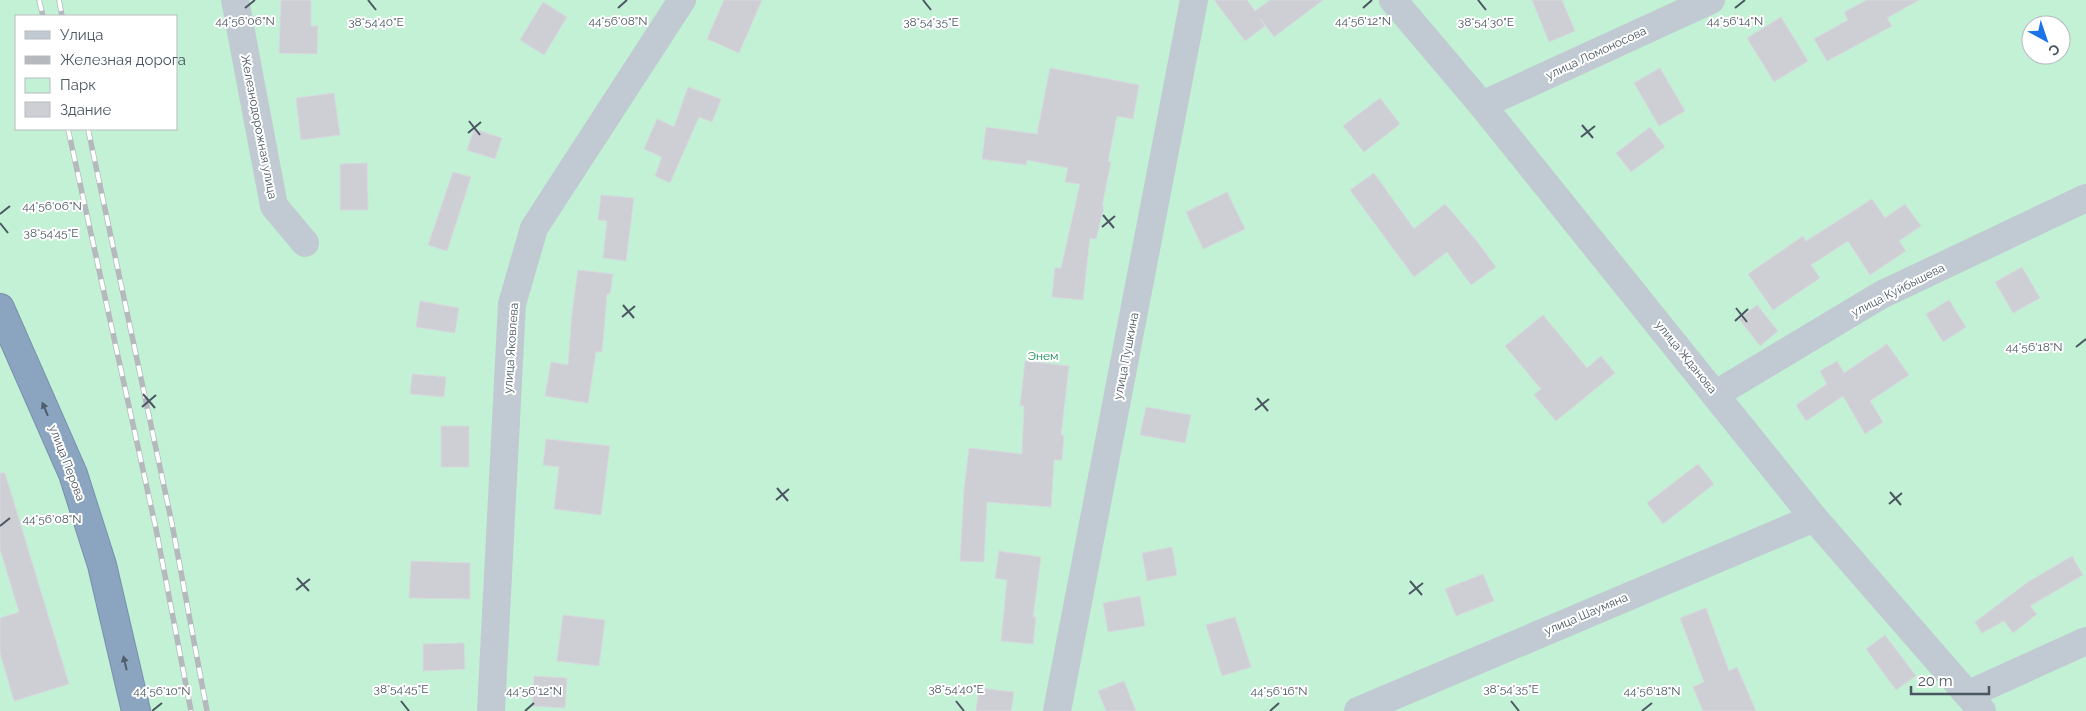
<svg xmlns="http://www.w3.org/2000/svg" width="2086" height="711" font-family="Raleway,sans-serif">
<style>
.green{fill:#c3f1d5;fill-rule:evenodd}
.building{fill:#cdcfd5;stroke:#d7d9de}
.lines{fill:none;stroke-linecap:round;stroke-linejoin:round}
.highway-casing{stroke:#7690ad;stroke-width:30}
.minor{stroke:#c1cad2;stroke-width:28}
.highway{stroke:#8ba5c1;stroke-width:28}
.rail-casing{stroke:#b5b8bd;stroke-width:5.5}
.rail{stroke:#fff;stroke-width:4;stroke-dasharray:11;stroke-linecap:butt}
.oneway{fill:#505e6b}
.ticks{fill:none;stroke:#4a5661;stroke-width:2}
.labels{text-anchor:middle;stroke-width:4;stroke-linejoin:round;paint-order:stroke}
.street-label{font-size:12px;fill:#4a5661;stroke:#fff}
.park-label{font-size:12px;fill:#17864f;stroke:#fff}
.ticks-label{font-size:12px;text-anchor:middle;fill:#4a5661;stroke:#fff;stroke-width:4;stroke-linejoin:round;paint-order:stroke}
</style>
<rect width="100%" height="100%" fill="#f5f3f3"/>
<path class="green" d="M0 0H2086V711H0ZM16 16H176V129H16ZM2031 25H2061V55H2031Z"/>
<g class="building">
<polygon points="281,0 311,0 311,26 318,26 317,54 279,53"/>
<polygon points="724,0 762,0 739,53 707,39"/>
<polygon points="1214,0 1247,0 1255,11 1270,0 1323,0 1274,37 1260,18 1265,26 1245,41"/>
<polygon points="1532,0 1562,0 1575,31 1549,42"/>
<polygon points="1867,0 1919,0 1887,18 1892,26 1827,61 1814,39 1848,20 1844,12"/>
<polygon points="543,2 567,17 544,55 520,40"/>
<polygon points="1781,17 1808,61 1774,82 1747,38"/>
<polygon points="1050,68 1139,85 1133,119 1117,116 1108,161 1111,162 1102,206 1104,207 1096,239 1090,238 1083,300 1052,297 1055,268 1061,268 1080,184 1065,182 1068,168 1027,160 1026,165 982,159 986,127 1037,134"/>
<polygon points="1660,68 1685,111 1659,126 1634,83"/>
<polygon points="688,87 721,99 712,122 699,117 670,183 655,176 662,157 644,149 657,119 674,127"/>
<polygon points="334,93 340,135 301,140 296,98"/>
<polygon points="1380,98 1400,124 1364,152 1343,126"/>
<polygon points="1650,127 1665,147 1631,172 1616,153"/>
<polygon points="474,129 502,138 495,159 467,150"/>
<polygon points="367,163 368,210 340,210 340,164"/>
<polygon points="453,172 471,177 447,251 428,245"/>
<polygon points="1374,173 1414,229 1445,204 1476,240 1496,267 1471,285 1447,252 1414,277 1350,190"/>
<polygon points="1227,192 1245,229 1203,249 1186,212"/>
<polygon points="601,195 634,198 626,261 603,258 607,221 598,220"/>
<polygon points="1872,199 1885,218 1905,204 1921,226 1899,241 1906,251 1870,275 1848,241 1811,265 1820,278 1773,310 1748,274 1803,236 1806,241"/>
<polygon points="2022,267 2040,298 2013,313 1995,282"/>
<polygon points="578,270 613,274 610,294 607,294 602,352 596,352 588,403 545,396 551,362 568,365 572,313"/>
<polygon points="1949,300 1966,327 1943,342 1926,314"/>
<polygon points="420,301 459,308 455,333 416,327"/>
<polygon points="1757,305 1778,331 1760,346 1739,319"/>
<polygon points="1543,315 1587,368 1601,356 1615,373 1556,421 1534,395 1541,389 1505,346"/>
<polygon points="1887,344 1909,375 1870,401 1883,422 1865,434 1843,396 1806,421 1796,405 1827,384 1820,371 1837,361 1844,373"/>
<polygon points="1025,361 1069,366 1061,435 1064,435 1062,460 1054,460 1051,507 987,502 984,562 960,561 964,489 969,448 1022,454 1024,406 1020,406"/>
<polygon points="412,374 446,377 444,397 410,394"/>
<polygon points="1146,407 1191,415 1185,443 1140,435"/>
<rect x="441" y="426" width="28" height="41"/>
<polygon points="546,439 610,446 601,515 554,509 559,467 543,465"/>
<polygon points="1698,464 1714,484 1663,524 1647,503"/>
<polygon points="0,473 5,473 69,684 14,701 0,653 0,618 19,612 0,549"/>
<polygon points="1172,547 1177,575 1147,581 1142,553"/>
<polygon points="999,551 1041,557 1033,617 1036,617 1033,644 1001,641 1007,580 995,578"/>
<polygon points="2072,556 2083,575 2030,606 2037,614 2013,633 2004,621 1982,633 1975,622 2028,582"/>
<polygon points="411,561 470,563 470,599 409,598"/>
<polygon points="1483,574 1494,601 1456,616 1445,589"/>
<polygon points="1140,596 1145,626 1108,632 1103,603"/>
<polygon points="1706,608 1729,671 1737,667 1756,711 1703,711 1693,687 1704,682 1680,618"/>
<polygon points="563,615 605,620 599,666 557,661"/>
<polygon points="1235,617 1251,667 1222,676 1206,625"/>
<polygon points="1885,635 1916,676 1896,690 1866,649"/>
<polygon points="464,643 465,669 423,671 423,644"/>
<polygon points="534,676 567,678 565,708 532,706"/>
<polygon points="1124,681 1136,711 1106,711 1098,691"/>
<polygon points="979,688 1014,692 1011,711 976,711"/>
</g>
<g class="lines">
<g class="highway-casing">
<polyline id="highway" points="0,308 73,474 102,565 136,711"/>
</g>
<g class="minor">
<polyline points="235,0 274,206 305,243"/>
<polyline points="1393,0 1482,105 1814,518 1982,711"/>
<polyline points="1482,105 1711,0"/>
<polyline points="1716,394 1881,295 2086,198"/>
<polyline points="1969,694 2086,641"/>
<polyline points="491,711 512,304 534,228 682,0"/>
<polyline points="1057,711 1194,0"/>
<polyline points="1358,711 1814,518"/>
</g>
<use href="#highway" class="highway"/>
<g class="rail-casing">
<g id="rail">
<polyline points="39,0 43,16"/>
<polyline points="59,0 62,16"/>
<polyline points="68,129 156,529 191,711"/>
<polyline points="88,129 172,524 207,711"/>
</g>
</g>
<use href="#rail" class="rail"/>
</g>
<defs><path id="oneway-solid" d="M-6-.8H1V-3.2L6.5 0L1 3.2V.8H-6Z" transform="scale(1.25)"/></defs>
<g class="oneway">
<use href="#oneway-solid" transform="translate(45 409) rotate(-113)"/>
<use href="#oneway-solid" transform="translate(125 663) rotate(-103)"/>
</g>
<path class="ticks" d="M368 0 376 10M923 0 931 10M1478 0 1486 10M245 8 255 0M618 8 627 0M1363 8 1372 0M1735 8 1745 0M469 121 480 135M1582 125 1593 138M468 133 481 122M1581 137 1595 126M0 214 10 206M1103 215 1114 228M0 223 8 233M1102 227 1115 216M623 305 634 318M1736 308 1747 322M622 317 635 306M1735 321 1748 309M2076 347 2086 339M143 394 155 408M1257 398 1268 411M142 407 156 395M1255 410 1269 399M777 488 788 501M1890 492 1901 505M776 500 789 489M1889 504 1902 493M0 526 10 518M297 578 309 591M1410 581 1422 595M296 590 310 579M1409 594 1423 583M401 701 409 711M956 701 964 711M1511 701 1519 711M152 711 162 703M525 711 534 703M1270 711 1279 703M1642 711 1652 703"/>
<g class="labels">
<g class="street-label">
<text transform="translate(1596 53) rotate(-25)" y="4">улица Ломоносова</text>
<text transform="translate(259 127) rotate(79)" y="4">Железнодорожная улица</text>
<text transform="translate(1898 290) rotate(-27)" y="4">улица Куйбышева</text>
<text transform="translate(511 348) rotate(-86)" y="4">улица Яковлева</text>
<text transform="translate(1126 356) rotate(-79)" y="4">улица Пушкина</text>
<text transform="translate(1686 357) rotate(51)" y="4">улица Жданова</text>
<text transform="translate(67 463) rotate(69)" y="4">улица Перова</text>
<text transform="translate(1586 614) rotate(-23)" y="4">улица Шаумяна</text>
</g>
<g class="park-label">
<text x="1043" y="360">Энем</text>
</g>
</g>
<g class="ticks-label">
<text x="1363" y="25">44°56'12"N</text>
<text x="245" y="25">44°56'06"N</text>
<text x="618" y="25">44°56'08"N</text>
<text x="1735" y="25">44°56'14"N</text>
<text x="376" y="26">38°54'40"E</text>
<text x="931" y="26">38°54'35"E</text>
<text x="1486" y="26">38°54'30"E</text>
<text x="52" y="210">44°56'06"N</text>
<text x="51" y="237">38°54'45"E</text>
<text x="2034" y="351">44°56'18"N</text>
<text x="52" y="523">44°56'08"N</text>
<text x="401" y="693">38°54'45"E</text>
<text x="956" y="693">38°54'40"E</text>
<text x="1511" y="693">38°54'35"E</text>
<text x="162" y="695">44°56'10"N</text>
<text x="534" y="695">44°56'12"N</text>
<text x="1279" y="695">44°56'16"N</text>
<text x="1652" y="695">44°56'18"N</text>
</g>
<rect x="15" y="15" width="162" height="115" fill="#ffffff" stroke="#b7bbc0"/>
<rect x="25" y="31" width="25" height="8" fill="#c1cad2" stroke="#b7bbc0"/>
<text x="60" y="40" font-size="15" fill="#4a5661">Улица</text>
<rect x="25" y="56" width="25" height="8" fill="#b5b8bd" stroke="#b7bbc0"/>
<text x="60" y="65" font-size="15" fill="#4a5661">Железная дорога</text>
<rect x="25" y="78" width="25" height="15" fill="#c3f1d5" stroke="#b7bbc0"/>
<text x="60" y="90" font-size="15" fill="#4a5661">Парк</text>
<rect x="25" y="102" width="25" height="15" fill="#cdcfd5" stroke="#b7bbc0"/>
<text x="60" y="115" font-size="15" fill="#4a5661">Здание</text>
<g transform="translate(2046 40) rotate(140)"><circle r="24" fill="#ffffff" stroke="#b7bbc0"/>
<path d="M0-4L9 19L0 12L-9 19Z" fill="#1a73e8"/>
<text y="-8" font-size="14" font-weight="bold" text-anchor="middle" fill="#4a5661">С</text>
</g>
<path d="M1911 686v8h78v-8" fill="none" stroke="#4a5661" stroke-width="2.5"/>
<text x="1918" y="686" font-size="15" fill="#4a5661" stroke="#ffffff" stroke-width="4" paint-order="stroke">20 m</text>
</svg>
